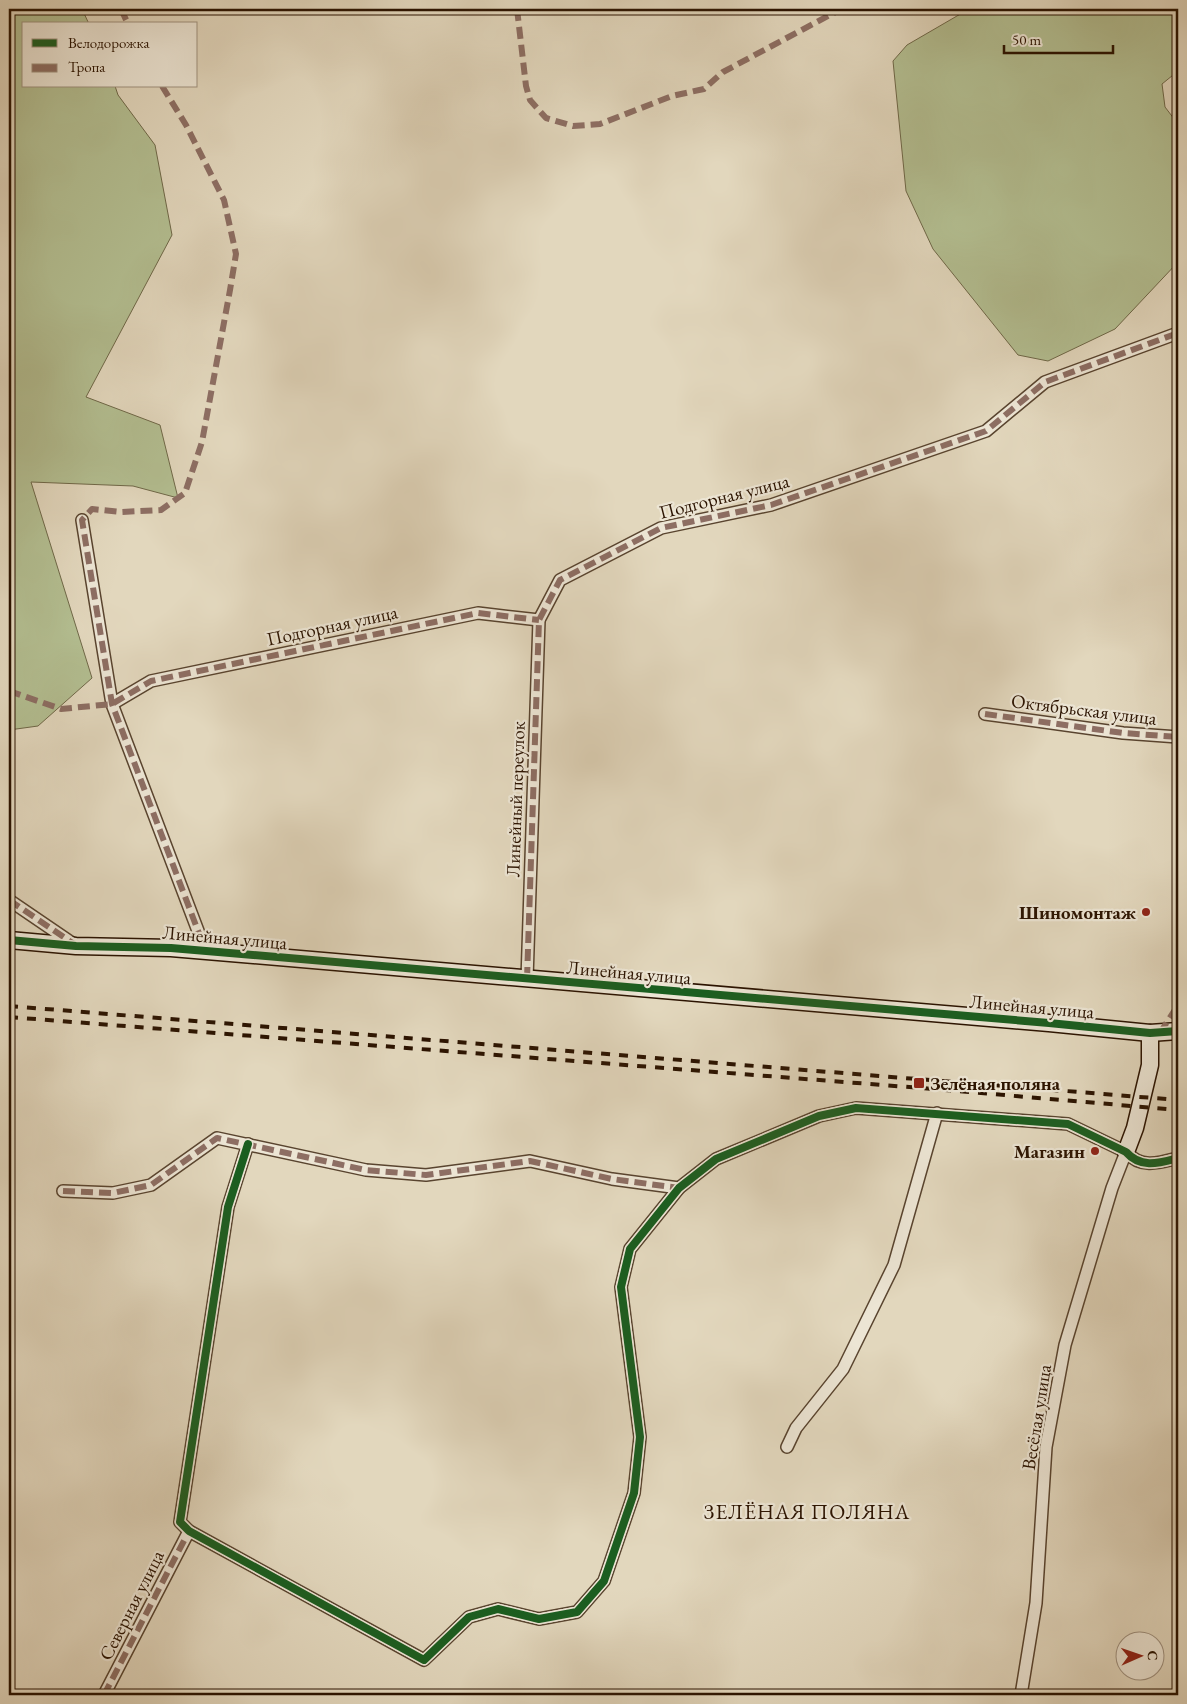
<svg xmlns="http://www.w3.org/2000/svg" width="1187" height="1704" font-family="'EB Garamond',serif">
<style>
.green{fill:#b3be91;stroke:#6f6848}
.lines{fill:none;stroke-linecap:round;stroke-linejoin:round}
.street-casing{stroke:#59442f;stroke-width:14}
.secondary-casing{stroke:#2b1300;stroke-width:19}
.street{stroke:#ece5d4;stroke-width:11}
.secondary{stroke:#ece5d4;stroke-width:16}
.rail{stroke:#2b1300;stroke-width:4;stroke-dasharray:9 9;stroke-linecap:butt}
.quiet{stroke:#8d6e63;stroke-width:6;stroke-dasharray:12 6;stroke-linecap:butt}
.cycleway-casing{stroke:#ece5d4;stroke-width:11}
.cycleway{stroke:#1b5e20;stroke-width:8}
.poi-dot{fill:#8f2418;stroke:#ece5d4;stroke-width:2}
.labels{text-anchor:middle;stroke-width:4.5;stroke-linejoin:round;paint-order:stroke}
.street-label{font-size:19px;fill:#2b1300;stroke:#ece5d4}
.poi-label{font-size:19px;font-weight:bold;fill:#2b1300;stroke:#ece5d4;text-anchor:end}
.quarter-label{font-size:21px;letter-spacing:1px;fill:#2b1300;stroke:#ece5d4}
</style>
<rect width="100%" height="100%" fill="#e2d7bd"/>
<filter id="stains"><feTurbulence type="fractalNoise" baseFrequency=".004" numOctaves="4"/><feColorMatrix values="0 0 0 0 .2 0 0 0 0 .09 0 0 0 0 .02 0 0 0 .5 -.17"/></filter>
<radialGradient id="worn" r=".72"><stop offset=".6" stop-color="#630" stop-opacity="0"/><stop offset="1" stop-color="#630" stop-opacity=".3"/></radialGradient>
<g class="green">
<polygon points="9,9 82,9 89,24 24,24 24,86 115,86 118,95 155,145 172,235 86,397 160,425 178,498 133,486 31,482 92,678 38,726 9,730"/>
<polygon points="969,9 1178,9 1178,71 1162,84 1165,107 1178,124 1178,262 1115,329 1048,361 1018,355 933,249 906,191 893,61 907,45"/>
</g>
<g class="lines">
<g class="street-casing">
<g id="street">
<polyline points="82,520 112,704 206,952"/>
<polyline points="112,704 151,681 478,613 539,620"/>
<polyline points="985,714 1123,733 1178,737"/>
<polyline points="9,900 75,945"/>
<polyline points="527,979 539,620 560,580 661,528 771,505 986,431 1045,382 1178,333"/>
<path d="M248 1144 228 1207 180 1522 189 1531 424 1660 469 1617 498 1609 539 1619 577 1612 604 1581 634 1493 640 1437 621 1287 630 1249 679 1188 716 1159 819 1116 856 1108 1068 1124 1126 1152C1141 1169 1159 1163 1178 1158"/>
<polyline points="63,1191 113,1193 151,1185 217,1138 366,1170 426,1175 530,1161 612,1179 679,1188"/>
<polyline points="787,1447 796,1428 843,1369 894,1265 937,1113"/>
<polyline points="104,1695 189,1531"/>
<polyline points="1021,1695 1036,1603 1046,1447 1065,1345 1112,1188 1126,1152"/>
</g>
</g>
<g class="secondary-casing">
<g id="secondary">
<polyline points="9,940 76,946 171,948 1049,1023 1150,1033 1178,1031"/>
<polyline points="1126,1152 1135,1128 1150,1065 1150,1033"/>
</g>
</g>
<use href="#street" class="street"/>
<use href="#secondary" class="secondary"/>
<g class="rail">
<polyline points="9,1006 1178,1100"/>
<polyline points="9,1017 934,1089 1178,1110"/>
</g>
<g class="quiet">
<polyline points="121,9 128,24"/>
<polyline points="517,9 526,86 530,100 546,118 573,126 600,124 672,96 704,89 723,72 841,9"/>
<polyline points="162,86 186,125 224,200 236,254 230,290 202,442 185,493 161,510 121,512 92,509 82,520 112,704 206,952"/>
<polyline points="9,691 61,709 112,704 151,681 478,613 539,620"/>
<polyline points="985,714 1123,733 1178,737"/>
<polyline points="9,900 74,944"/>
<polyline points="527,979 539,620 560,580 661,528 771,505 986,431 1045,382 1178,333"/>
<polyline points="1160,1033 1178,1005"/>
<polyline points="63,1191 113,1193 151,1185 217,1138 366,1170 426,1175 530,1161 612,1179 679,1188"/>
<polyline points="104,1695 189,1531 186,1528"/>
</g>
<g class="cycleway-casing">
<g id="cycleway">
<polyline points="9,940 76,946 171,948 1049,1023 1150,1033 1178,1031"/>
<path d="M248 1144 228 1207 180 1522 189 1531 424 1660 469 1617 498 1609 539 1619 577 1612 604 1581 634 1493 640 1437 621 1287 630 1249 679 1188 716 1159 819 1116 856 1108 1068 1124 1126 1152C1141 1169 1159 1163 1178 1158"/>
</g>
</g>
<use href="#cycleway" class="cycleway"/>
</g>
<g class="poi-dot">
<circle cx="1146" cy="912" r="5"/>
<rect x="913" y="1077" width="12" height="12" rx="2.5"/>
<circle cx="1095" cy="1151" r="5"/>
</g>
<g class="labels">
<g class="street-label">
<text transform="translate(724 496) rotate(-14)" y="7">Подгорная улица</text>
<text transform="translate(332 625) rotate(-12)" y="7">Подгорная улица</text>
<text transform="translate(1084 709) rotate(7)" y="7">Октябрьская улица</text>
<text transform="translate(515 799) rotate(-88)" y="7">Линейный переулок</text>
<text transform="translate(225 937) rotate(5)" y="7">Линейная улица</text>
<text transform="translate(629 972) rotate(5)" y="7">Линейная улица</text>
<text transform="translate(1032 1006) rotate(5)" y="7">Линейная улица</text>
<text transform="translate(1036 1417) rotate(-81)" y="7">Весёлая улица</text>
<text transform="translate(131 1605) rotate(-63)" y="7">Северная улица</text>
</g>
<g class="poi-label">
<text x="1136" y="919">Шиномонтаж</text>
<text x="930" y="1090" text-anchor="start">Зелёная поляна</text>
<text x="1085" y="1158">Магазин</text>
</g>
<g class="quarter-label">
<text x="807" y="1519">ЗЕЛЁНАЯ ПОЛЯНА</text>
</g>
</g>
<rect width="1187" height="1704" fill="none" stroke="#e2d7bd" stroke-width="30"/>
<rect x="10" y="10" width="1167" height="1684" fill="none" stroke="#2b1300" stroke-width="2.5"/>
<rect x="15" y="15" width="1157" height="1674" fill="none" stroke="#2b1300"/>
<rect x="22" y="22" width="175" height="65" fill="#ece5d4" stroke="#9f917f"/>
<rect x="32" y="39" width="25" height="8" fill="#1b5e20" stroke="#9f917f"/>
<text x="68" y="48" font-size="15" fill="#2b1300">Велодорожка</text>
<rect x="32" y="64" width="25" height="8" fill="#8d6e63" stroke="#9f917f"/>
<text x="68" y="72" font-size="15" fill="#2b1300">Тропа</text>
<g transform="translate(1140 1656) rotate(88)"><circle r="24" fill="#ece5d4" stroke="#9f917f"/>
<path d="M0-4L9 19L0 12L-9 19Z" fill="#8f2418"/>
<text y="-8" font-size="14" font-weight="bold" text-anchor="middle" fill="#2b1300">С</text>
</g>
<path d="M1004 45v8h109v-8" fill="none" stroke="#2b1300" stroke-width="2.5"/>
<text x="1012" y="45" font-size="15" fill="#2b1300" stroke="#ece5d4" stroke-width="4" paint-order="stroke">50 m</text>
<rect width="100%" height="100%" filter="url(#stains)"/>
<rect width="100%" height="100%" fill="url(#worn)"/>
</svg>
